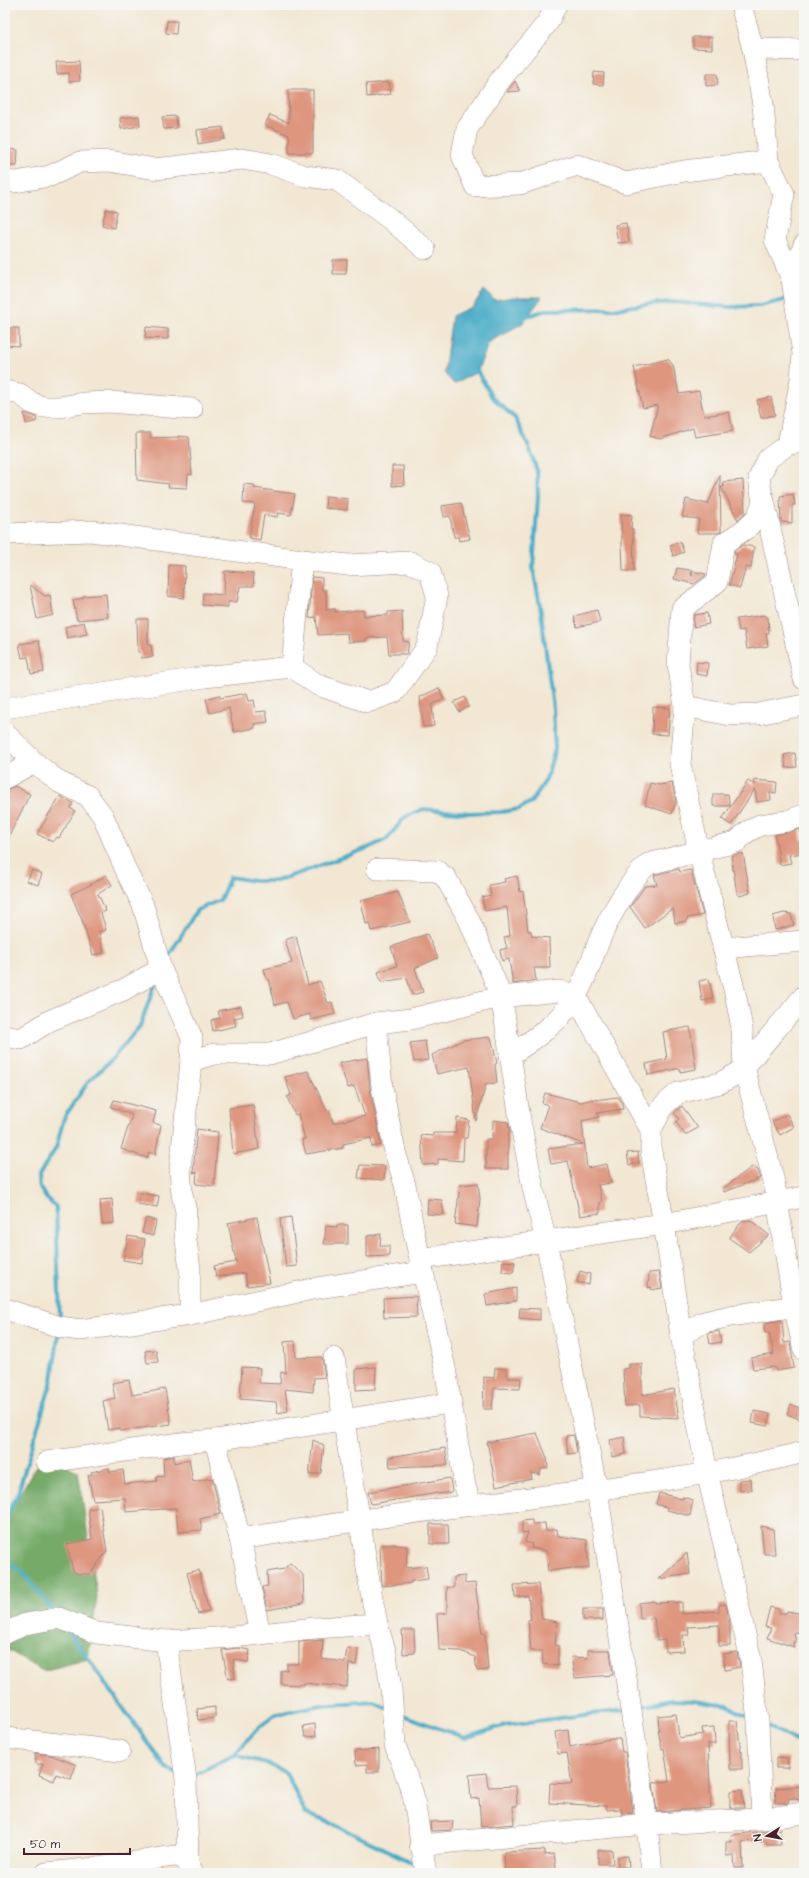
<svg xmlns="http://www.w3.org/2000/svg" width="809" height="1878" font-family="'Architects Daughter',sans-serif">
<style>
.forest{fill:#74aa67;stroke:#5f6449}
.water{fill:#48acc7;stroke:#496679}
.lines{fill:none;stroke-linecap:round;stroke-linejoin:round}
.stream{stroke:#48acc7;stroke-width:4}
.building{fill:#de967f}
.minor-casing{stroke:#9e837f;stroke-width:22}
.minor{stroke:#fff;stroke-width:21}
</style>
<rect width="100%" height="100%" fill="#f6f6f2"/>
<filter id="ink" filterUnits="userSpaceOnUse"><feTurbulence type="fractalNoise" baseFrequency=".025" numOctaves="2"/><feDisplacementMap in="SourceGraphic" scale="8" xChannelSelector="R" yChannelSelector="G"/><feConvolveMatrix kernelMatrix="1 2 1 2 8 2 1 2 1" color-interpolation-filters="sRGB"/></filter>
<filter id="wash" filterUnits="userSpaceOnUse"><feTurbulence type="fractalNoise" baseFrequency=".012" numOctaves="4" result="noise"/><feDisplacementMap in="SourceGraphic" scale="16" xChannelSelector="R" yChannelSelector="G"/><feGaussianBlur stdDeviation="0.9" result="paint"/><feColorMatrix in="noise" values="0 0 0 0 0 0 0 0 0 0 0 0 0 0 0 0 0 1.4 0 .05"/><feComposite in="paint" operator="in"/></filter>
<g filter="url(#wash)">
<rect width="100%" height="100%" fill="#f2e7d3"/>
<polygon class="forest" points="56,1462 78,1471 97,1596 88,1659 43,1671 5,1648 5,1519 36,1467"/>
<polygon class="water" points="484,290 495,300 513,297 542,297 523,323 489,342 477,372 454,384 444,373 452,316 473,306"/>
<g class="lines">
<g class="stream">
<polyline points="524,317 547,310 615,309 646,304 674,302 728,307 760,306 788,299"/>
<polyline points="166,960 197,910 220,900 230,877 254,881 276,881 302,872 368,848 387,839 405,817 423,809 469,813 501,812 519,809 531,802 546,780 555,749 553,708 541,612 533,567 538,497 537,471 529,447 515,418 492,397 475,367"/>
<polyline points="60,1321 56,1207 46,1198 40,1188 39,1175 56,1148 64,1118 88,1082 114,1057 140,1026 157,979"/>
<polyline points="5,1519 17,1496 52,1380 59,1332"/>
<polyline points="5,1561 21,1571 55,1612"/>
<polyline points="67,1629 165,1767 179,1775"/>
<polyline points="637,1708 670,1700 695,1701 727,1706 750,1717"/>
<polyline points="398,1713 465,1738 505,1725 624,1710"/>
<polyline points="765,1725 804,1745"/>
<polyline points="234,1755 266,1763 286,1773 306,1814 333,1824 417,1865"/>
<polyline points="192,1776 234,1755 258,1728 276,1714 321,1705 374,1701 385,1707"/>
</g>
</g>
<g id="blocks">
<g class="building">
<polygon points="167,21 177,21 176,34 166,33"/>
<polygon points="693,37 712,37 712,49 693,48"/>
<polygon points="79,61 80,81 69,82 69,73 57,74 56,62"/>
<polygon points="594,72 604,73 603,85 593,84"/>
<polygon points="706,74 717,74 718,85 706,86"/>
<polygon points="515,81 520,91 507,92 511,86"/>
<polygon points="389,82 391,94 367,97 366,84"/>
<polygon points="288,90 313,90 313,153 289,153 289,135 265,125 270,115 289,123"/>
<polygon points="139,116 140,126 121,129 120,118"/>
<polygon points="176,116 177,128 164,129 162,117"/>
<polygon points="223,127 225,139 198,144 197,130"/>
<polygon points="6,149 18,150 17,166 5,166"/>
<polygon points="106,209 117,211 114,228 102,225"/>
<polygon points="626,223 629,242 618,243 615,225"/>
<polygon points="333,260 347,260 346,274 333,274"/>
<polygon points="146,327 168,329 168,339 145,338"/>
<polygon points="6,328 19,328 19,346 6,345"/>
<polygon points="668,359 673,365 679,394 699,391 704,416 729,412 733,431 695,437 693,428 660,439 650,436 658,405 643,408 634,367"/>
<polygon points="771,397 775,415 761,418 757,400"/>
<polygon points="24,413 36,417 37,421 26,424"/>
<polygon points="136,433 150,433 150,438 179,437 178,436 189,437 192,475 188,474 187,488 168,487 169,484 137,480"/>
<polygon points="392,466 403,466 404,485 392,486"/>
<polygon points="720,475 721,531 718,533 697,533 699,519 682,517 686,499 708,504"/>
<polygon points="743,480 745,513 738,520 721,487 724,487 723,482"/>
<polygon points="244,484 255,485 254,488 295,494 291,515 278,513 277,517 264,515 260,540 249,538 255,504 243,503"/>
<polygon points="793,494 795,505 792,505 792,523 781,522 780,496"/>
<polygon points="326,496 348,499 347,510 325,508"/>
<polygon points="461,503 470,539 459,541 458,537 454,537 450,516 444,517 442,506"/>
<polygon points="621,514 632,515 631,529 633,529 634,571 623,571"/>
<polygon points="680,542 684,552 673,556 670,545"/>
<polygon points="743,545 754,547 751,568 746,567 740,588 729,585 737,554 734,554 735,550"/>
<polygon points="169,565 185,566 184,598 168,596"/>
<polygon points="677,568 690,570 692,576 692,571 706,574 705,576 694,584 674,579"/>
<polygon points="225,571 253,573 254,586 240,586 237,602 228,602 228,607 202,605 203,593 224,595"/>
<polygon points="312,577 322,578 322,590 326,590 326,610 335,609 335,612 364,610 364,616 388,615 388,612 402,611 403,641 409,642 407,654 389,654 387,637 366,638 366,641 348,642 347,633 318,635 316,617 309,618"/>
<polygon points="30,585 45,596 50,595 53,615 37,619"/>
<polygon points="106,594 108,617 77,620 73,600 83,598 83,596"/>
<polygon points="597,610 600,622 577,627 574,616"/>
<polygon points="707,613 709,624 693,627 694,615"/>
<polygon points="765,615 765,617 768,617 769,633 766,633 768,646 747,649 744,630 739,631 737,619"/>
<polygon points="137,619 148,619 148,645 151,645 153,657 141,658 140,652 138,652"/>
<polygon points="84,622 87,634 67,638 65,627"/>
<polygon points="39,641 44,672 31,674 28,657 22,658 19,644"/>
<polygon points="697,662 708,663 707,676 696,674"/>
<polygon points="439,688 444,699 432,705 434,726 423,727 420,697"/>
<polygon points="247,693 249,701 254,700 256,712 266,711 268,722 254,724 255,728 234,732 229,708 210,713 206,699 219,695 220,698"/>
<polygon points="465,697 469,707 459,712 454,702"/>
<polygon points="653,707 670,708 668,735 652,734"/>
<polygon points="795,753 797,767 786,768 784,755"/>
<polygon points="754,780 777,782 776,793 770,792 771,800 757,802 755,789 731,825 722,819 748,781 755,785"/>
<polygon points="650,783 659,785 672,783 676,802 672,814 645,805"/>
<polygon points="15,786 30,794 5,844 5,790"/>
<polygon points="713,794 728,794 730,806 713,806"/>
<polygon points="60,796 73,803 70,808 75,811 59,838 57,837 53,842 37,834"/>
<polygon points="800,829 802,840 804,840 804,853 789,855 791,863 780,865 775,835"/>
<polygon points="743,853 750,893 739,896 738,894 737,894 731,856"/>
<polygon points="679,869 680,872 691,870 703,915 687,918 687,921 675,923 673,908 645,928 630,907 645,886 657,885 654,875"/>
<polygon points="32,870 42,874 38,885 27,881"/>
<polygon points="106,875 112,885 98,894 106,911 101,913 106,930 99,932 104,953 93,955 82,920 71,894 92,884"/>
<polygon points="517,876 520,892 523,891 528,931 531,931 532,936 549,938 550,968 534,968 536,980 513,984 509,959 502,961 500,950 507,948 504,937 510,936 507,907 485,911 482,897 491,895 489,885 505,882 504,879"/>
<polygon points="398,892 410,922 371,931 369,923 366,924 361,901"/>
<polygon points="784,913 791,914 794,925 775,930 773,916"/>
<polygon points="427,934 438,958 415,968 423,992 412,995 407,978 381,982 378,972 397,966 391,947"/>
<polygon points="296,936 308,985 320,981 328,1003 332,1002 335,1014 311,1020 310,1014 293,1019 287,1002 275,1005 269,979 267,980 264,969 292,963 285,940"/>
<polygon points="709,979 713,999 702,1001 699,981"/>
<polygon points="241,1006 243,1016 234,1018 236,1026 213,1031 211,1020 220,1018 218,1011"/>
<polygon points="690,1027 696,1069 680,1072 680,1069 676,1069 648,1075 646,1064 667,1059 663,1032"/>
<polygon points="491,1037 497,1063 495,1064 497,1083 486,1084 476,1121 469,1067 437,1074 432,1055 463,1040"/>
<polygon points="425,1041 428,1060 414,1062 410,1043"/>
<polygon points="367,1058 370,1089 381,1145 372,1147 371,1138 343,1144 343,1148 306,1154 302,1139 305,1139 298,1114 295,1115 287,1097 291,1095 285,1077 308,1071 327,1111 329,1110 333,1123 365,1116 354,1086 348,1088 339,1063"/>
<polygon points="545,1093 581,1102 593,1099 594,1100 618,1097 622,1103 623,1109 597,1113 599,1117 582,1121 587,1168 607,1164 611,1183 598,1185 602,1202 600,1202 600,1213 580,1216 568,1161 551,1164 548,1149 583,1144 540,1128 548,1105 542,1103"/>
<polygon points="114,1100 156,1111 153,1123 161,1125 155,1155 149,1152 147,1158 121,1149 132,1115 111,1107"/>
<polygon points="253,1105 259,1149 233,1154 229,1108"/>
<polygon points="682,1106 698,1128 685,1135 676,1122 679,1119 674,1113"/>
<polygon points="787,1114 794,1127 780,1135 772,1122"/>
<polygon points="457,1118 469,1120 467,1138 464,1138 463,1161 438,1159 438,1164 423,1165 421,1135 433,1136 433,1133 456,1133"/>
<polygon points="493,1120 508,1122 510,1133 508,1133 508,1169 486,1169 486,1139 492,1139"/>
<polygon points="197,1129 218,1132 214,1186 196,1184 197,1172 193,1173"/>
<polygon points="638,1152 639,1163 629,1165 627,1153"/>
<polygon points="360,1165 385,1166 384,1180 358,1178"/>
<polygon points="752,1167 758,1170 761,1178 724,1192 722,1189"/>
<polygon points="478,1183 480,1199 477,1227 455,1224 460,1185"/>
<polygon points="140,1193 159,1196 157,1207 138,1204"/>
<polygon points="112,1199 114,1223 102,1224 100,1200"/>
<polygon points="428,1199 442,1200 444,1215 427,1214"/>
<polygon points="257,1217 270,1283 247,1286 245,1273 216,1277 214,1266 236,1262 228,1223"/>
<polygon points="291,1217 297,1266 286,1267 280,1219"/>
<polygon points="146,1218 156,1221 153,1236 142,1233"/>
<polygon points="750,1220 769,1235 749,1252 729,1238 742,1221"/>
<polygon points="337,1225 348,1225 348,1244 324,1244 326,1226 337,1227"/>
<polygon points="381,1234 380,1246 389,1246 389,1256 367,1257 367,1236"/>
<polygon points="128,1236 145,1239 142,1263 123,1260"/>
<polygon points="503,1261 515,1262 513,1273 502,1272"/>
<polygon points="580,1271 590,1274 589,1285 577,1282"/>
<polygon points="659,1272 662,1288 652,1290 651,1287 648,1288 649,1273"/>
<polygon points="516,1288 516,1301 487,1306 485,1294"/>
<polygon points="416,1296 417,1317 384,1318 383,1298"/>
<polygon points="520,1308 540,1309 540,1320 519,1318"/>
<polygon points="782,1320 784,1343 790,1342 794,1368 776,1371 775,1367 753,1369 751,1358 774,1354 769,1333 765,1333 764,1323"/>
<polygon points="719,1331 721,1342 710,1344 708,1333"/>
<polygon points="295,1341 296,1358 322,1357 325,1377 314,1378 313,1392 285,1389 288,1411 278,1413 276,1402 240,1399 242,1367 260,1368 259,1383 280,1384 281,1372 286,1373 284,1342"/>
<polygon points="156,1350 158,1362 147,1363 145,1351"/>
<polygon points="629,1364 642,1364 642,1395 674,1389 679,1418 640,1416 640,1405 625,1406 623,1369 629,1368"/>
<polygon points="376,1367 375,1389 356,1390 356,1369"/>
<polygon points="495,1368 507,1369 507,1378 521,1378 520,1389 494,1388 492,1409 483,1409 484,1377 494,1378"/>
<polygon points="129,1380 132,1395 165,1389 171,1424 120,1431 120,1428 108,1430 103,1401 115,1398 112,1383"/>
<polygon points="791,1404 803,1410 799,1419 787,1414"/>
<polygon points="754,1411 770,1414 768,1426 752,1423"/>
<polygon points="537,1433 547,1458 548,1468 541,1469 540,1475 531,1473 532,1479 496,1486 487,1442"/>
<polygon points="574,1435 577,1453 568,1454 566,1436"/>
<polygon points="624,1437 626,1454 612,1457 610,1440"/>
<polygon points="313,1440 324,1445 321,1473 309,1475"/>
<polygon points="445,1448 448,1465 390,1467 389,1457"/>
<polygon points="174,1456 174,1463 189,1459 193,1482 212,1478 221,1514 200,1519 202,1530 178,1532 176,1508 126,1512 125,1498 93,1500 88,1475 92,1475 91,1472 109,1468 110,1472 123,1470 125,1484 157,1481 156,1477 164,1476 163,1458"/>
<polygon points="450,1478 452,1492 438,1494 438,1493 371,1504 368,1492"/>
<polygon points="751,1479 752,1490 740,1491 739,1480"/>
<polygon points="659,1493 682,1499 683,1497 693,1500 690,1516 667,1510 668,1508 656,1504"/>
<polygon points="100,1507 107,1551 90,1574 78,1574 73,1571 67,1544 92,1539 88,1509"/>
<polygon points="532,1520 532,1524 545,1523 546,1531 557,1529 558,1536 587,1540 589,1568 573,1569 573,1568 548,1571 546,1551 531,1548 532,1544 525,1542 528,1532 522,1533 522,1521"/>
<polygon points="430,1524 448,1524 449,1544 430,1544"/>
<polygon points="761,1526 773,1529 775,1554 764,1554"/>
<polygon points="395,1544 395,1545 407,1546 406,1568 426,1566 428,1579 411,1581 411,1583 382,1586 380,1545"/>
<polygon points="687,1553 690,1574 659,1579"/>
<polygon points="290,1563 303,1575 304,1603 267,1610 262,1587 268,1586 267,1572 284,1569"/>
<polygon points="199,1570 209,1611 198,1614 187,1573"/>
<polygon points="465,1576 465,1584 475,1583 482,1633 485,1634 488,1670 477,1671 475,1657 466,1653 460,1651 439,1650 437,1614 447,1613 447,1587 454,1588 454,1577"/>
<polygon points="538,1584 542,1619 557,1622 555,1646 558,1645 558,1666 543,1664 542,1651 531,1651 528,1620 531,1619 528,1596 515,1597 514,1585"/>
<polygon points="655,1601 655,1603 682,1602 682,1614 719,1611 719,1605 726,1604 730,1623 730,1646 719,1646 719,1625 688,1627 689,1635 683,1635 684,1651 666,1652 665,1640 657,1641 654,1618 640,1619 639,1603"/>
<polygon points="770,1607 779,1609 779,1613 787,1613 787,1611 804,1614 804,1633 794,1632 796,1642 793,1642 794,1647 767,1638 771,1628 765,1627"/>
<rect x="583" y="1609" width="20" height="11"/>
<polygon points="402,1630 414,1630 415,1653 403,1654"/>
<polygon points="323,1640 322,1659 345,1662 347,1648 358,1649 356,1665 349,1664 347,1687 304,1683 304,1685 281,1684 281,1671 287,1670 287,1664 299,1664 299,1642"/>
<polygon points="238,1648 250,1650 248,1662 233,1659 235,1678 228,1679 222,1650"/>
<polygon points="588,1650 610,1650 613,1675 575,1678 571,1657 588,1658"/>
<polygon points="737,1652 740,1667 725,1670 723,1654"/>
<polygon points="215,1707 215,1718 198,1720 197,1709"/>
<polygon points="676,1714 679,1738 703,1734 702,1728 714,1727 715,1744 708,1744 711,1808 657,1812 653,1783 669,1781 664,1748 662,1749 658,1730 659,1730 658,1716"/>
<polygon points="729,1721 737,1721 741,1752 742,1751 742,1769 730,1769"/>
<polygon points="315,1724 316,1736 305,1737 303,1726"/>
<polygon points="568,1730 570,1747 610,1739 620,1739 622,1752 625,1752 633,1813 622,1814 621,1809 607,1810 606,1806 549,1803 550,1783 572,1784 567,1753 558,1754 555,1732"/>
<polygon points="379,1749 379,1772 367,1772 367,1764 356,1765 355,1751"/>
<polygon points="35,1753 51,1755 76,1765 71,1779 56,1774 54,1781 39,1775 43,1764 36,1764"/>
<polygon points="776,1757 788,1758 788,1768 776,1768"/>
<polygon points="486,1773 488,1787 516,1786 517,1806 513,1806 514,1824 481,1827 479,1798 471,1799 469,1775"/>
<polygon points="803,1786 801,1800 789,1798 788,1803 775,1803 776,1788"/>
<polygon points="742,1790 744,1808 730,1808 730,1791"/>
<polygon points="453,1821 452,1830 431,1831 430,1822"/>
<polygon points="780,1829 781,1845 767,1845 766,1841 742,1842 743,1868 735,1868 734,1855 726,1856 726,1842 732,1842 731,1835"/>
<polygon points="545,1850 545,1855 554,1854 557,1873 505,1873 504,1852"/>
<polygon points="598,1850 612,1850 613,1864 598,1864"/>
<polygon points="628,1856 629,1867 618,1868 618,1857"/>
</g>
</g>
</g>
<g filter="url(#ink)">
<use href="#blocks" fill-opacity="0" stroke="#9e837f" stroke-width="1"/>
<g class="lines">
<g class="minor-casing">
<g id="minor">
<polyline points="556,5 548,22 501,79 467,129 462,155 475,186 520,184 577,165 626,183 684,171 768,161"/>
<polyline points="741,5 753,49 763,105 768,161 784,194 775,240 792,279"/>
<polyline points="753,49 804,50"/>
<polyline points="5,181 15,182 50,176 80,162 109,161 155,169 242,159 271,164 305,176 337,180 390,219 425,249"/>
<polyline points="5,391 20,394 32,403 43,407 60,407 83,403 110,402 192,409"/>
<polyline points="804,442 788,444 768,459 759,478 763,503 757,517 747,528 724,543 717,582 682,609 678,664 685,706 680,764 699,852 735,993 742,1028 744,1067 774,1182 794,1306 804,1350"/>
<polyline points="788,444 801,379 803,354 792,279 804,245"/>
<polyline points="763,497 804,679"/>
<polyline points="5,534 91,531 302,560 348,565 410,562 430,572 437,596 427,647 395,692 368,702 318,685 292,667"/>
<polyline points="685,706 730,715 758,714 804,705"/>
<polyline points="5,708 205,677 292,667 302,560"/>
<polyline points="5,733 34,762 59,782 88,796 103,816 127,873 143,905 161,969 192,1038 191,1061 180,1170 182,1194 186,1212 185,1234 190,1269 190,1315"/>
<polyline points="5,778 34,762"/>
<polyline points="377,869 437,871 446,878 469,920 497,986 504,1013 520,1120 533,1188 546,1241 597,1490 631,1710 647,1824 652,1873"/>
<polyline points="723,948 804,941"/>
<polyline points="376,1023 382,1087 395,1152 405,1185 414,1233 445,1368 465,1486 471,1505"/>
<polyline points="5,1036 21,1039 49,1021 123,990 161,969"/>
<path d="M510 1055C535 1039 559 1023 575 997 588 977 593 953 603 932 612 912 632 878 648 864L736 842 747 832 760 825 787 821 804 815"/>
<polyline points="191,1061 214,1054 270,1054 376,1023 411,1019 500,997 559,991 576,997 651,1130"/>
<polyline points="420,1259 664,1224 804,1197"/>
<polyline points="5,1309 60,1327 80,1330 190,1315 317,1288 423,1272"/>
<polyline points="681,1335 704,1322 730,1316 804,1305"/>
<polyline points="334,1358 370,1587 377,1624 386,1654 391,1689 395,1745 413,1794 426,1873"/>
<polyline points="215,1440 240,1539 260,1634"/>
<polyline points="47,1462 181,1443 215,1440 450,1403"/>
<path d="M240 1539C317 1527 395 1514 473 1505 584 1491 696 1480 804 1452"/>
<polyline points="5,1633 26,1624 59,1618 97,1633 166,1641 233,1637 315,1628 377,1624"/>
<polyline points="166,1641 186,1779 188,1863"/>
<polyline points="5,1738 120,1751"/>
<polyline points="762,1819 758,1721 751,1660 707,1472 681,1335 664,1224 651,1151 651,1130 664,1105 678,1093 720,1083 740,1072 804,996"/>
<polyline points="420,1845 647,1824 762,1819 804,1813"/>
<path d="M46 1873 97 1868 174 1856C186 1856 188 1863 193 1873"/>
</g>
</g>
<use href="#minor" class="minor"/>
</g>
</g>
<rect width="809" height="1878" fill="none" stroke="#f6f6f2" stroke-width="20"/>
<g transform="translate(767 1836) rotate(259)" stroke="#f6f6f2" stroke-width="3" paint-order="stroke">
<path d="M0-3L7 15L0 10L-7 15Z" fill="#4a1f2b"/>
<text y="-6" font-size="11" font-weight="bold" text-anchor="middle" fill="#4a1f2b">N</text>
</g>
<path d="M24 1848v6h106v-6" fill="none" stroke="#4a1f2b" stroke-width="2"/>
<text x="30" y="1848" font-size="12" fill="#4a1f2b" stroke="#f6f6f2" stroke-width="3" paint-order="stroke">50 m</text>
</svg>
